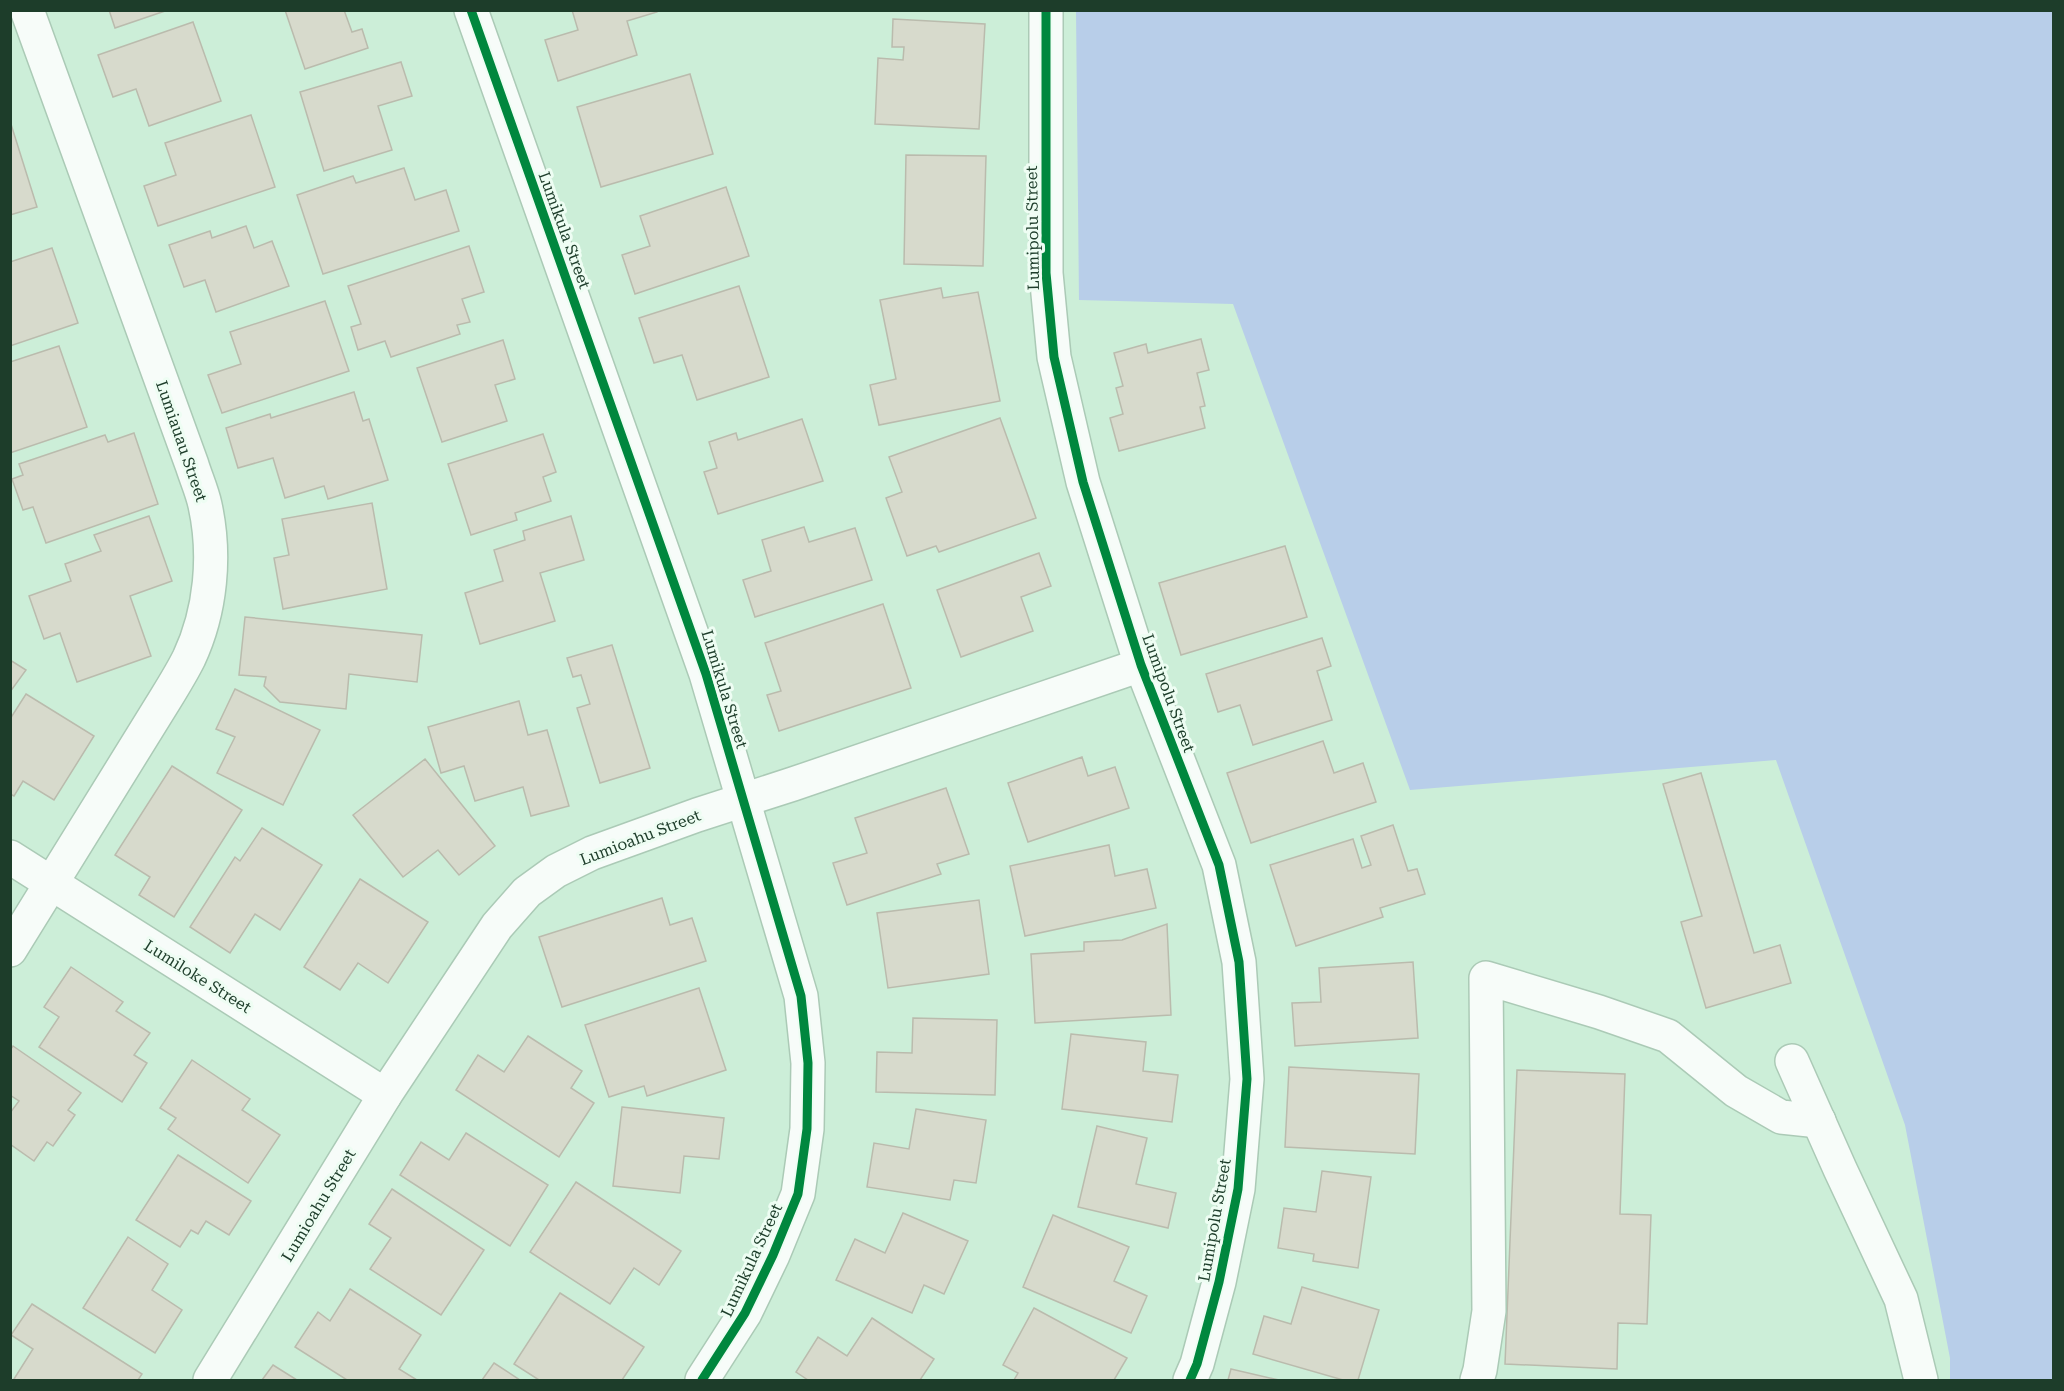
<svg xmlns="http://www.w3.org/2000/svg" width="2064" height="1391" font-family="'Roboto Serif',serif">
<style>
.green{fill:#b8cee9}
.building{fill:#d7dacc;stroke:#babbad;stroke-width:1.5}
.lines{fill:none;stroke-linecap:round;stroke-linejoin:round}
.minor-casing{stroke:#abcab6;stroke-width:36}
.minor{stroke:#f7fcf9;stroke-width:33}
.cycleway-casing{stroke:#eefdf3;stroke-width:13}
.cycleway{stroke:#00873e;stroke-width:9}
.labels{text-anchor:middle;stroke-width:6;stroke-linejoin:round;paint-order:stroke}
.street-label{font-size:16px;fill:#1d3d2a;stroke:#eefdf3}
</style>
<rect width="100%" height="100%" fill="#cceed8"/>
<polygon class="green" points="1076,11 2053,11 2053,1380 1950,1380 1950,1358 1905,1125 1776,760 1410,790 1233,304 1079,300"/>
<g class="building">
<polygon points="109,10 168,10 115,28"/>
<polygon points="285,10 344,10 352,32 362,29 368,48 305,69"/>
<polygon points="572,10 657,10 657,12 627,21 637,55 558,81 545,40 578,30"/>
<polygon points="893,19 985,24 979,129 875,124 878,58 903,60 904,47 892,47"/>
<polygon points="193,22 221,101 149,126 136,89 113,97 98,55"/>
<polygon points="401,62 412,96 378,106 392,150 324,171 300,92"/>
<polygon points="690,74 713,154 601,187 577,107"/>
<polygon points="251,115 275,187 158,226 144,186 176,175 165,143"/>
<polygon points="10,121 37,207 10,215"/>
<polygon points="906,155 986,156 983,266 904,264"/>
<polygon points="404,168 415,200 446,190 459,231 323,274 297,195 353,176 356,183"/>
<polygon points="726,187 749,256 635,294 622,255 650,246 640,216"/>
<polygon points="246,226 254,248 272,241 289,286 216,312 205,280 184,287 169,245 210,231 212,238"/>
<polygon points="469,246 484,292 462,299 470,322 457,325 460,334 391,357 385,341 358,350 351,327 361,324 348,286"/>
<polygon points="52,248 78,323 10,346 10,262"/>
<polygon points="739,286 769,377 697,400 682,355 654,363 639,318"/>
<polygon points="941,288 943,298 978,292 1000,401 879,425 870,385 896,379 880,300"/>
<polygon points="325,301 349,371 222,413 208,375 241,364 230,332"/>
<polygon points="1201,339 1209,370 1197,373 1205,406 1200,407 1205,428 1119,451 1110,418 1123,414 1116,388 1123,386 1114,353 1146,344 1148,353"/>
<polygon points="503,340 515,379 495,385 507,421 442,442 417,368"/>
<polygon points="59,346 87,427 10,453 10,362"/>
<polygon points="354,392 363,421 369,419 388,480 328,499 324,486 285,498 273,458 238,468 226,428 270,414 271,418"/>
<polygon points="1000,418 1036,518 939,552 936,546 907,556 886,498 902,492 889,457"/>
<polygon points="802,419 823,481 718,514 704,472 717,468 709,442 736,433 738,440"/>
<polygon points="134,433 158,504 46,543 33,507 23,510 12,479 23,475 19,464 105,435 108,442"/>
<polygon points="543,434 556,472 543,477 551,501 515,513 517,520 471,535 448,464"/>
<polygon points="372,503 387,589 283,609 274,558 289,555 282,519"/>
<polygon points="149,516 172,581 130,596 151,656 77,682 60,633 44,639 29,596 71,581 65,564 101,551 94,535"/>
<polygon points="571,516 584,560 540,573 555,621 480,644 465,593 503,581 494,550 525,540 523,531"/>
<polygon points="804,527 809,542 855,528 872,580 755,617 743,580 771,571 762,540"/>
<polygon points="1285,546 1307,617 1181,655 1159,583"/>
<polygon points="1039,553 1051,586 1021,597 1033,631 961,657 937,590"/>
<polygon points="883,604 911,688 779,731 767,695 781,691 765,643"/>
<polygon points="245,617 422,635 417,682 349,674 346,709 280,702 264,686 266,677 239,675"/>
<polygon points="1322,638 1331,666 1317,671 1332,720 1253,745 1240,705 1218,712 1206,674"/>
<polygon points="612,645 650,768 600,783 577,708 590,704 581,675 573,677 567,658"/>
<polygon points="10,660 26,670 10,692"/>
<polygon points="235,689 320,730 283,805 217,773 235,737 216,729"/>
<polygon points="26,694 94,736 54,800 23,781 14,796 10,794 10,719"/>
<polygon points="519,701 528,735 547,730 569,806 531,816 523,787 475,801 464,766 441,773 428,727"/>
<polygon points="1323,741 1334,773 1363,763 1376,802 1251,843 1227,773"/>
<polygon points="1082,757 1088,776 1115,767 1129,808 1028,842 1008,783"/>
<polygon points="425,759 495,846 459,875 438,850 403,877 353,815"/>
<polygon points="172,766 242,810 174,917 139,895 150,877 115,855"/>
<polygon points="1701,773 1754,953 1780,945 1791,983 1706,1008 1681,922 1702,916 1663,784"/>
<polygon points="946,788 969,854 937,864 941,874 847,905 833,863 867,853 855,818"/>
<polygon points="1393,825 1408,871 1417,869 1425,894 1380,908 1383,917 1296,946 1270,865 1353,839 1362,868 1371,865 1361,836"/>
<polygon points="262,828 322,865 280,930 255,914 230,953 190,927 235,857 240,861"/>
<polygon points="1109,845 1115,876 1147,869 1156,908 1025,936 1010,866"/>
<polygon points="360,879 428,922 388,983 358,963 340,990 304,967"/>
<polygon points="662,898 670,925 692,918 706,961 562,1007 539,937"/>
<polygon points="979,900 989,974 888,988 877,913"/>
<polygon points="1167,924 1171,1015 1035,1023 1031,954 1084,951 1084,942 1122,940"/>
<polygon points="1413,962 1418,1038 1295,1046 1292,1003 1321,1002 1319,968"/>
<polygon points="71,967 123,1002 116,1011 150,1033 134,1055 147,1063 122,1102 39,1047 59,1017 44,1007"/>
<polygon points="699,988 726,1070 647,1096 644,1086 609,1097 585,1025"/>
<polygon points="913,1018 997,1020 995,1095 876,1092 877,1052 912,1053"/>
<polygon points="1071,1034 1146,1042 1143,1071 1178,1075 1172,1122 1062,1109"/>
<polygon points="528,1036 582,1071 571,1088 594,1103 559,1157 456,1090 478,1055 504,1072"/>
<polygon points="13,1046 81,1093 68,1110 75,1115 53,1146 47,1142 34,1161 10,1144 10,1113 19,1101 10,1095 10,1050"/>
<polygon points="192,1060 250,1099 242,1110 280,1135 248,1183 168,1129 176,1118 160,1108"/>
<polygon points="1289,1067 1419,1074 1415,1154 1285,1147"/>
<polygon points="1517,1070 1625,1074 1620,1214 1651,1215 1647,1324 1618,1323 1617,1369 1505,1364"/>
<polygon points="622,1107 724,1118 719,1159 684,1156 680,1193 613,1186"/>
<polygon points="916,1109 986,1120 976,1183 954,1180 950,1200 867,1187 874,1143 909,1149"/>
<polygon points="1097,1126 1147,1138 1136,1184 1176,1193 1168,1228 1078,1207"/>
<polygon points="466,1133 548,1185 510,1246 400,1175 421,1142 449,1160"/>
<polygon points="178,1155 251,1201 229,1235 206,1221 198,1234 191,1230 180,1247 136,1220"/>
<polygon points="1322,1171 1371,1177 1358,1268 1313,1261 1314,1254 1278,1248 1284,1208 1316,1212"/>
<polygon points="576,1182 681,1251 659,1285 634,1268 610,1304 530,1252"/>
<polygon points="392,1189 484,1250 441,1315 370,1269 391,1238 369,1224"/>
<polygon points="903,1213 968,1241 944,1294 924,1285 912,1313 836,1280 855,1239 885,1253"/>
<polygon points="1053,1215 1129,1247 1114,1281 1147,1296 1131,1333 1023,1287"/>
<polygon points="128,1237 168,1264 152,1290 182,1310 155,1353 83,1308"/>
<polygon points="1302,1287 1379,1310 1358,1380 1343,1380 1253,1354 1264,1316 1291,1324"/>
<polygon points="350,1289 421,1335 399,1369 417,1380 347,1380 295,1347 318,1312 330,1321"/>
<polygon points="560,1293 644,1347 622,1380 539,1380 514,1364"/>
<polygon points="32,1304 142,1374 138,1380 16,1380 14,1379 33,1349 11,1335"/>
<polygon points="1034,1308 1127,1358 1114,1380 1014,1380 1018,1373 1003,1365"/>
<polygon points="872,1318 934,1359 920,1380 808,1380 796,1372 818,1337 847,1356"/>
<polygon points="494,1363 520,1380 482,1380"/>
<polygon points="273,1365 297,1380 262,1380"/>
<polygon points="1231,1369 1279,1380 1228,1380"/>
</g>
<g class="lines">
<g class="minor-casing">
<g id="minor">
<polyline points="471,10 706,674 801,996 808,1063 807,1129 798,1194 773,1255 745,1313 702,1380"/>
<polyline points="1046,10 1046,273 1054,357 1083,482 1141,665 1219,865 1239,962 1247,1079 1238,1189 1219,1282 1197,1364 1190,1380"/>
<polyline points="10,857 385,1095"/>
<path d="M10 950 166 698C174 685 182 672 189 658 211 611 216 555 205 505 202 491 196 478 192 465L27 10"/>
<polyline points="1792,1061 1840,1169 1901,1299 1921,1380"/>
<polyline points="210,1380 385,1095 497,926 527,892 556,871 592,853 697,815 793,784 1141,665"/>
<polyline points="1477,1380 1480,1370 1489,1311 1486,978 1599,1012 1668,1036 1736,1091 1781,1117 1819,1121"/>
</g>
</g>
<use href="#minor" class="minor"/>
<g class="cycleway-casing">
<g id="cycleway">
<polyline points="471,10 706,674 801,996 808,1063 807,1129 798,1194 773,1255 745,1313 702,1380"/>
<polyline points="1046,10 1046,273 1054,357 1083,482 1141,665 1219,865 1239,962 1247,1079 1238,1189 1219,1282 1197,1364 1190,1380"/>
</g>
</g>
<use href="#cycleway" class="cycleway"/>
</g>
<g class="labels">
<g class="street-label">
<text transform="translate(1032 228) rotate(-91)" y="6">Lumipolu Street</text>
<text transform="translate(565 230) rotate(70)" y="6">Lumikula Street</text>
<text transform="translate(182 441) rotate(71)" y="6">Lumiauau Street</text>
<text transform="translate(725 689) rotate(73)" y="6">Lumikula Street</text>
<text transform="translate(1169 693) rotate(70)" y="6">Lumipolu Street</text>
<text transform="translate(640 837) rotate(-21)" y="6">Lumioahu Street</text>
<text transform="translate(198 976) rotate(32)" y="6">Lumiloke Street</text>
<text transform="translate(318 1205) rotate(-59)" y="6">Lumioahu Street</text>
<text transform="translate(1214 1220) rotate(-80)" y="6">Lumipolu Street</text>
<text transform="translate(751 1260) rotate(-65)" y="6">Lumikula Street</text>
</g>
</g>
<rect width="2064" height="1391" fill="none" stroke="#1d3d2a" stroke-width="24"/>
</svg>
